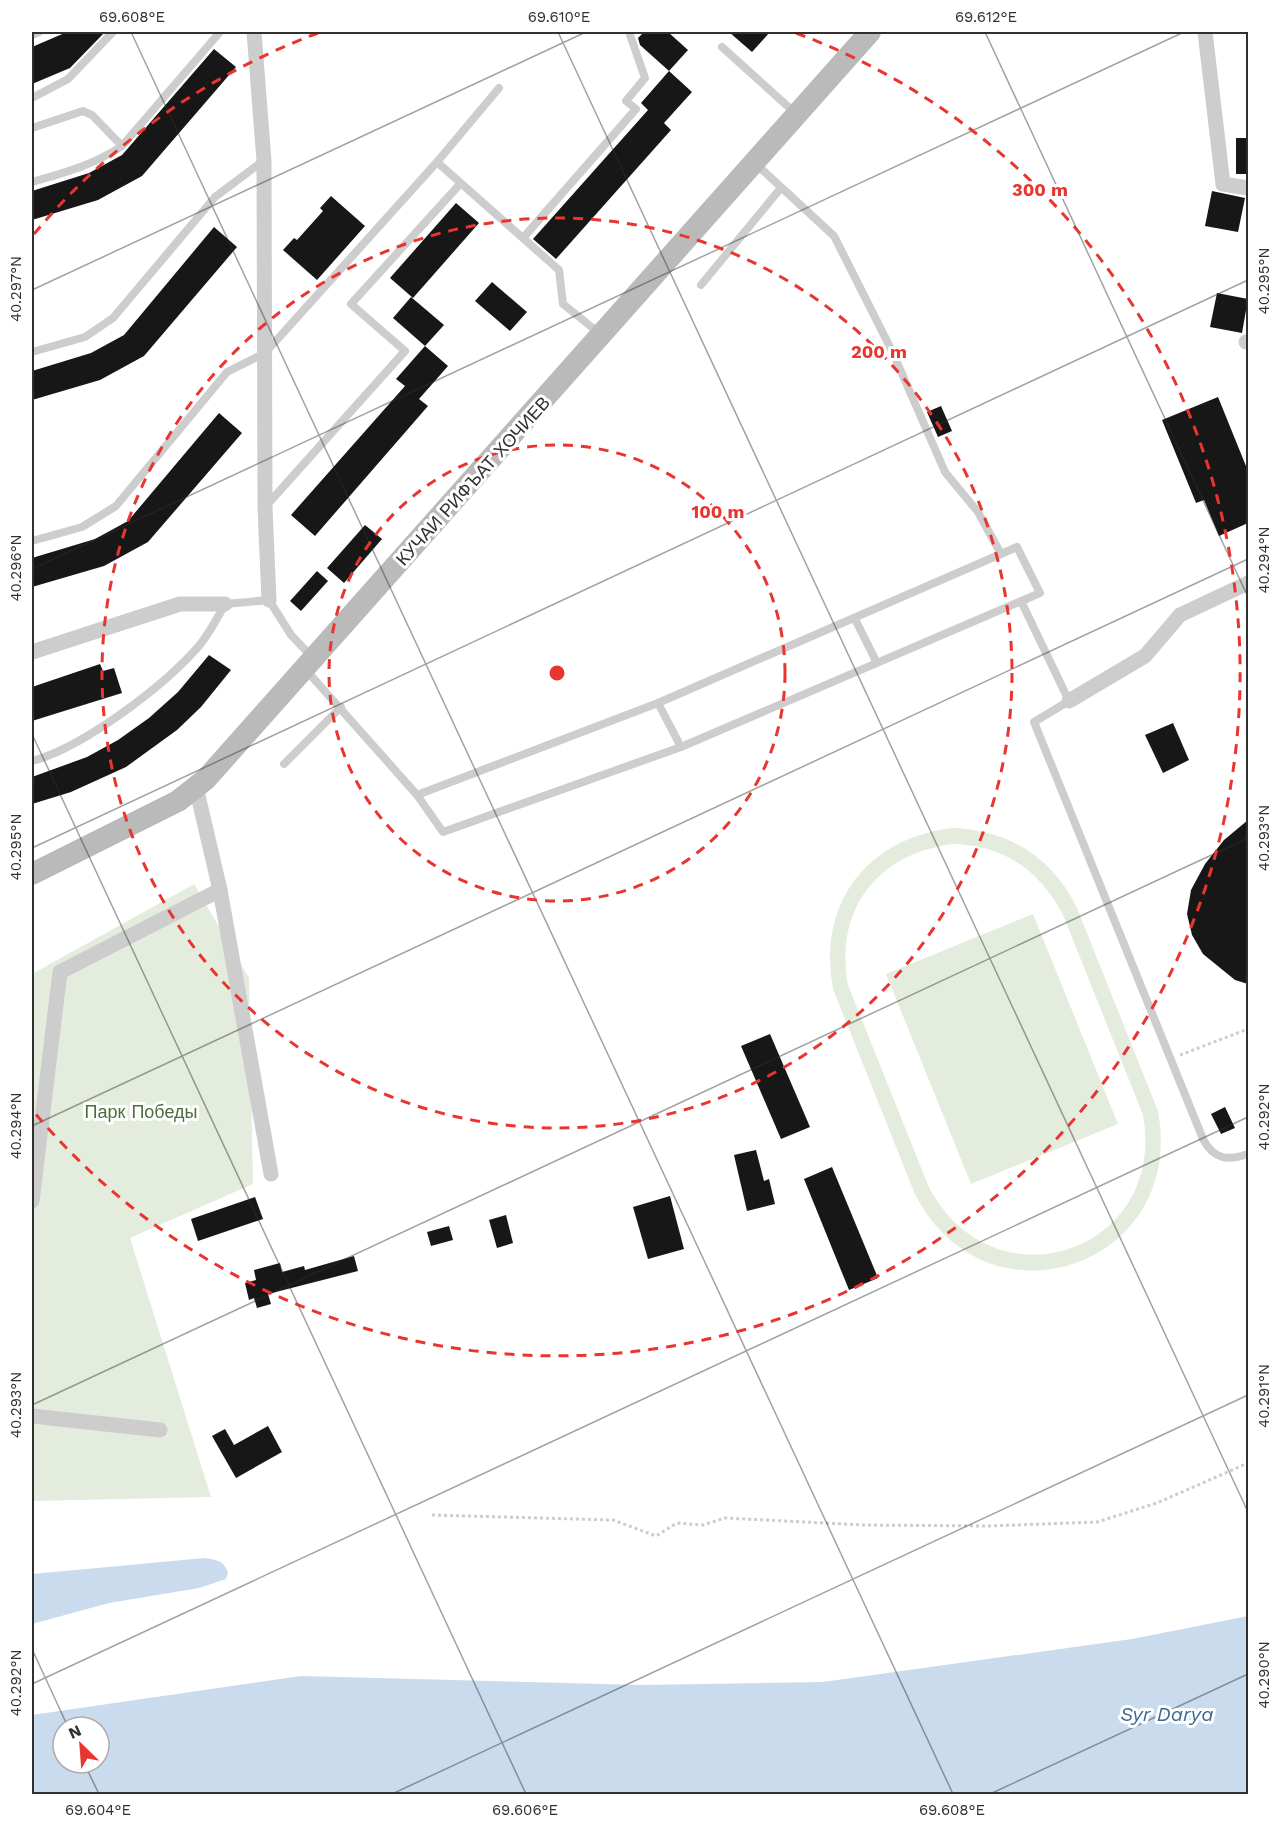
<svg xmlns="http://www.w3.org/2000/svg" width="1280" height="1826" font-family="'Work Sans',sans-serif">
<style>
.green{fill:#e4eddd;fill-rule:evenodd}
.water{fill:#c9dbed;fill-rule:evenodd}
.building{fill:#171717}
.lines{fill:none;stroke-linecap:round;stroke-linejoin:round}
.path{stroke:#cdcdcd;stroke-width:3;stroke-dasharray:3 3;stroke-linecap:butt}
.lane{stroke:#cdcdcd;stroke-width:8}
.street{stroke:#cdcdcd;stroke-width:15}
.secondary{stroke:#bababa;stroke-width:22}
.ticks{fill:none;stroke:#303030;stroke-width:1.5;stroke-opacity:0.45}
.ring{fill:none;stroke:#e9352f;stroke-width:3;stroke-dasharray:10 8}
.labels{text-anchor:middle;stroke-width:6;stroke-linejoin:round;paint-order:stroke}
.street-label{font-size:18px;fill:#303030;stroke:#fff}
.park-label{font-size:18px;fill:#4d6d3b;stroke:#fff}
.water-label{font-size:20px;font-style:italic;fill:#3b6894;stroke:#fff}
.centre{fill:#e9352f;stroke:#fff;stroke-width:3}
.ring-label{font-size:18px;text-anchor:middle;font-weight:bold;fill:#e9352f;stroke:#fff;stroke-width:6;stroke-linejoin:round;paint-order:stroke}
.neatline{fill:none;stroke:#303030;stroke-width:2}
.ticks-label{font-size:15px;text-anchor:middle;fill:#303030}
</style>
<rect width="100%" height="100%" fill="#fff"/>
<g class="green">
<path d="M952 828C1009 830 1052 857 1077 908L1158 1111C1187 1268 984 1335 914 1192L833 989C817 904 867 838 952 828ZM953 844C1003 845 1040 870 1063 915L1143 1115C1168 1253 991 1311 928 1185L848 985C834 910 878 853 953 844Z"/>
<polygon points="194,884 249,978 253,1184 130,1238 211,1497 32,1501 32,974"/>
<polygon points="1033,914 1118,1124 971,1184 886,974"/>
</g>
<g class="water">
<path d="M205 1558C216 1560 223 1560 228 1572L226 1579 199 1588 109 1603 32 1624V1574Z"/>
<path d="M1248 1616V1794H32V1715L301 1676 641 1685 823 1682 1132 1639ZM63 1727H99V1763H63Z"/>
</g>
<g class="building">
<polygon points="67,32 105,32 70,68 32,84 32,47"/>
<polygon points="644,32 668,32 688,50 669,71 640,45 638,38"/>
<polygon points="729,32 770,32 752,52"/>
<polygon points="214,49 236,67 142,176 98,200 32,220 32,191 89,173 122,155"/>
<polygon points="669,71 692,92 664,123 671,130 556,259 533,239 648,110 641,103"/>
<rect x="1236" y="138" width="12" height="36"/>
<polygon points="1212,191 1245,198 1238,232 1205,226"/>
<polygon points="331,196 365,226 317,280 283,250 294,238 297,240 323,211 320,208"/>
<polygon points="456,203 479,223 413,298 390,278"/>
<polygon points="214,227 237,247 144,356 100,380 32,400 32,371 91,353 124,335"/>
<polygon points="492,282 527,312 510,331 475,301"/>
<polygon points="1217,293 1248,299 1242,333 1210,327"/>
<polygon points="411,297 444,325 425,346 393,318"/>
<polygon points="425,346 448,366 419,399 428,406 315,536 291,515 405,386 396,379"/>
<polygon points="1218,397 1248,471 1248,523 1219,536 1204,500 1196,503 1162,420"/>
<polygon points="941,406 952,431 938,437 927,412"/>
<polygon points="219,413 242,433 148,542 104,566 32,587 32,558 95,539 128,521"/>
<polygon points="365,525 382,539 344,583 327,568"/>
<polygon points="317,571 328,581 301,611 290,601"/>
<polygon points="209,655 231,670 201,707 177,730 126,767 71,792 32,804 32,777 87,757 118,740 149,718 178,692"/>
<polygon points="100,664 103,671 114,668 122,693 32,721 32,687"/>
<polygon points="1173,723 1189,760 1163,773 1145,735"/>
<polygon points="1248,820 1248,984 1235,980 1203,954 1192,935 1187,914 1191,890 1205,864 1224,840"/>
<polygon points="770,1034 810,1127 781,1139 741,1046"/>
<polygon points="1225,1107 1235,1128 1221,1134 1211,1114"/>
<polygon points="756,1150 764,1181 769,1179 775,1204 747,1211 734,1155"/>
<polygon points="832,1167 878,1278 849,1290 804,1179"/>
<polygon points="670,1196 684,1249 648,1259 633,1207"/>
<polygon points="255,1197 263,1219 198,1241 191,1219"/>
<polygon points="506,1215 513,1243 497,1248 489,1220"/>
<polygon points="449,1226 453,1240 431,1246 427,1232"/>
<polygon points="354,1256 358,1271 268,1294 271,1304 257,1308 254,1298 249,1300 245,1283 256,1280 254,1270 280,1263 282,1272 304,1266 305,1270"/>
<polygon points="268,1426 282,1452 236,1478 212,1436 225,1429 234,1445"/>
</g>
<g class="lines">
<g class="path">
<polyline points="1180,1055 1248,1029"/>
<polyline points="432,1515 613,1520 656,1536 677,1523 703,1525 725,1518 864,1525 989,1526 1097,1522 1157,1503 1248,1463"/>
</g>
<g class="lane">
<polyline points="32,35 39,32"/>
<polyline points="722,47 794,112"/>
<polyline points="499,88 437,162 559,270 563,304 599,333"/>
<polyline points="32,98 68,79 113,32"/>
<polyline points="32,128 83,111 92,115 122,146 220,32"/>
<polyline points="756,164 834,236 893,353 945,472 978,512 1001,554"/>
<path d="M32 182C63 173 94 165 122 146"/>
<polyline points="523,238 636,109 626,101 645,78 629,32"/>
<polyline points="701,285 780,189"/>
<polyline points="32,352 85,337 113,318 215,197 263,161"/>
<polyline points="266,506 405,351 351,304 460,184"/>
<polyline points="32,541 82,527 116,506 227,372 265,353 437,162"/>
<path d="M1021 601 1069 701 1034 722 1203 1139C1214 1160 1228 1161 1248 1154"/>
<polyline points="855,619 877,663"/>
<polyline points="306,670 417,795 658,703 1017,547 1040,593 681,747 443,832 417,795"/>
<polyline points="658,703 681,747"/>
<path d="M32 761C82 748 163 687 198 647 209 634 217 619 225 604L269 600 291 635 312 657"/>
<polyline points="284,764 341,707"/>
</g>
<g class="street">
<polyline points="254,32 264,161 265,508 269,600"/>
<polyline points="1205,32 1223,184 1248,188"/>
<polyline points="1246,342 1248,342"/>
<polyline points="32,652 180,604 225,604"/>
<polyline points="1069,701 1145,656 1180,615 1248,583"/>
<polyline points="220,890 271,1174"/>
<polyline points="32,1201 60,972 220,890 196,787"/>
<polyline points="32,1416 160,1430"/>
</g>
<polyline class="secondary" points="32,874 178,801 206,779 870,32"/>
</g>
<path class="ticks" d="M131 32 953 1794M558 32 1248 1512M985 32 1248 597M32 290 586 32M32 569 1184 32M32 734 526 1794M32 848 1248 280M32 1126 1248 559M32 1405 1248 838M32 1649 68 1727M32 1684 1248 1117M84 1763 99 1794M392 1794 1248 1395M990 1794 1248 1674"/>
<g class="ring">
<circle cx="557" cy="673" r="228"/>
<circle cx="557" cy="673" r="455"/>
<path d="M34 234A683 683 0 0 1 318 33M796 33A683 683 0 1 1 34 1112"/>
</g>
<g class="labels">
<g class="street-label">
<text transform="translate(473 481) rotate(-48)" y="6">КУЧАИ РИФЪАТ ХОЧИЕВ</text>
</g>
<g class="park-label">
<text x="141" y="1118">Парк Победы</text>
</g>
<g class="water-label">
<text x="1167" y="1721">Syr Darya</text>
</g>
</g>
<circle cx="557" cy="673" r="9" class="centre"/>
<g class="ring-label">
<text x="1040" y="196">300 m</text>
<text x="879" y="358">200 m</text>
<text x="718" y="518">100 m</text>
</g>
<rect width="1280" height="1826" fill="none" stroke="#ffffff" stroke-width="66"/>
<g transform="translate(81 1745) rotate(335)"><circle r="28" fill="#ffffff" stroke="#acacac" stroke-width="1.5"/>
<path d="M0-4.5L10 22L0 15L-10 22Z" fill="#e9352f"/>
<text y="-9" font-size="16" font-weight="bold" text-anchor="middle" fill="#303030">N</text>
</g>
<rect x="33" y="33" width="1214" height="1760" class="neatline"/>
<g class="ticks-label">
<text x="132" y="22">69.608°E</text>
<text x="559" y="22">69.610°E</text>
<text x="986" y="22">69.612°E</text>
<text transform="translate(1264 281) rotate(-90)" y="5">40.295°N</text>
<text transform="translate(16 289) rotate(-90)" y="5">40.297°N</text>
<text transform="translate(1264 560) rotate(-90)" y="5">40.294°N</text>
<text transform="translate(16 568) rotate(-90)" y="5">40.296°N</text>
<text transform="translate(1264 838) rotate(-90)" y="5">40.293°N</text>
<text transform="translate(16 847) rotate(-90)" y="5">40.295°N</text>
<text transform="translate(1264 1117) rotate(-90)" y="5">40.292°N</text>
<text transform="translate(16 1126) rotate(-90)" y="5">40.294°N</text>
<text transform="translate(1264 1396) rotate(-90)" y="5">40.291°N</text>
<text transform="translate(16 1405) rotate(-90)" y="5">40.293°N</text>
<text transform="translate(1264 1675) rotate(-90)" y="5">40.290°N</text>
<text transform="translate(16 1683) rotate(-90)" y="5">40.292°N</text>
<text x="98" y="1815">69.604°E</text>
<text x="525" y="1815">69.606°E</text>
<text x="952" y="1815">69.608°E</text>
</g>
</svg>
